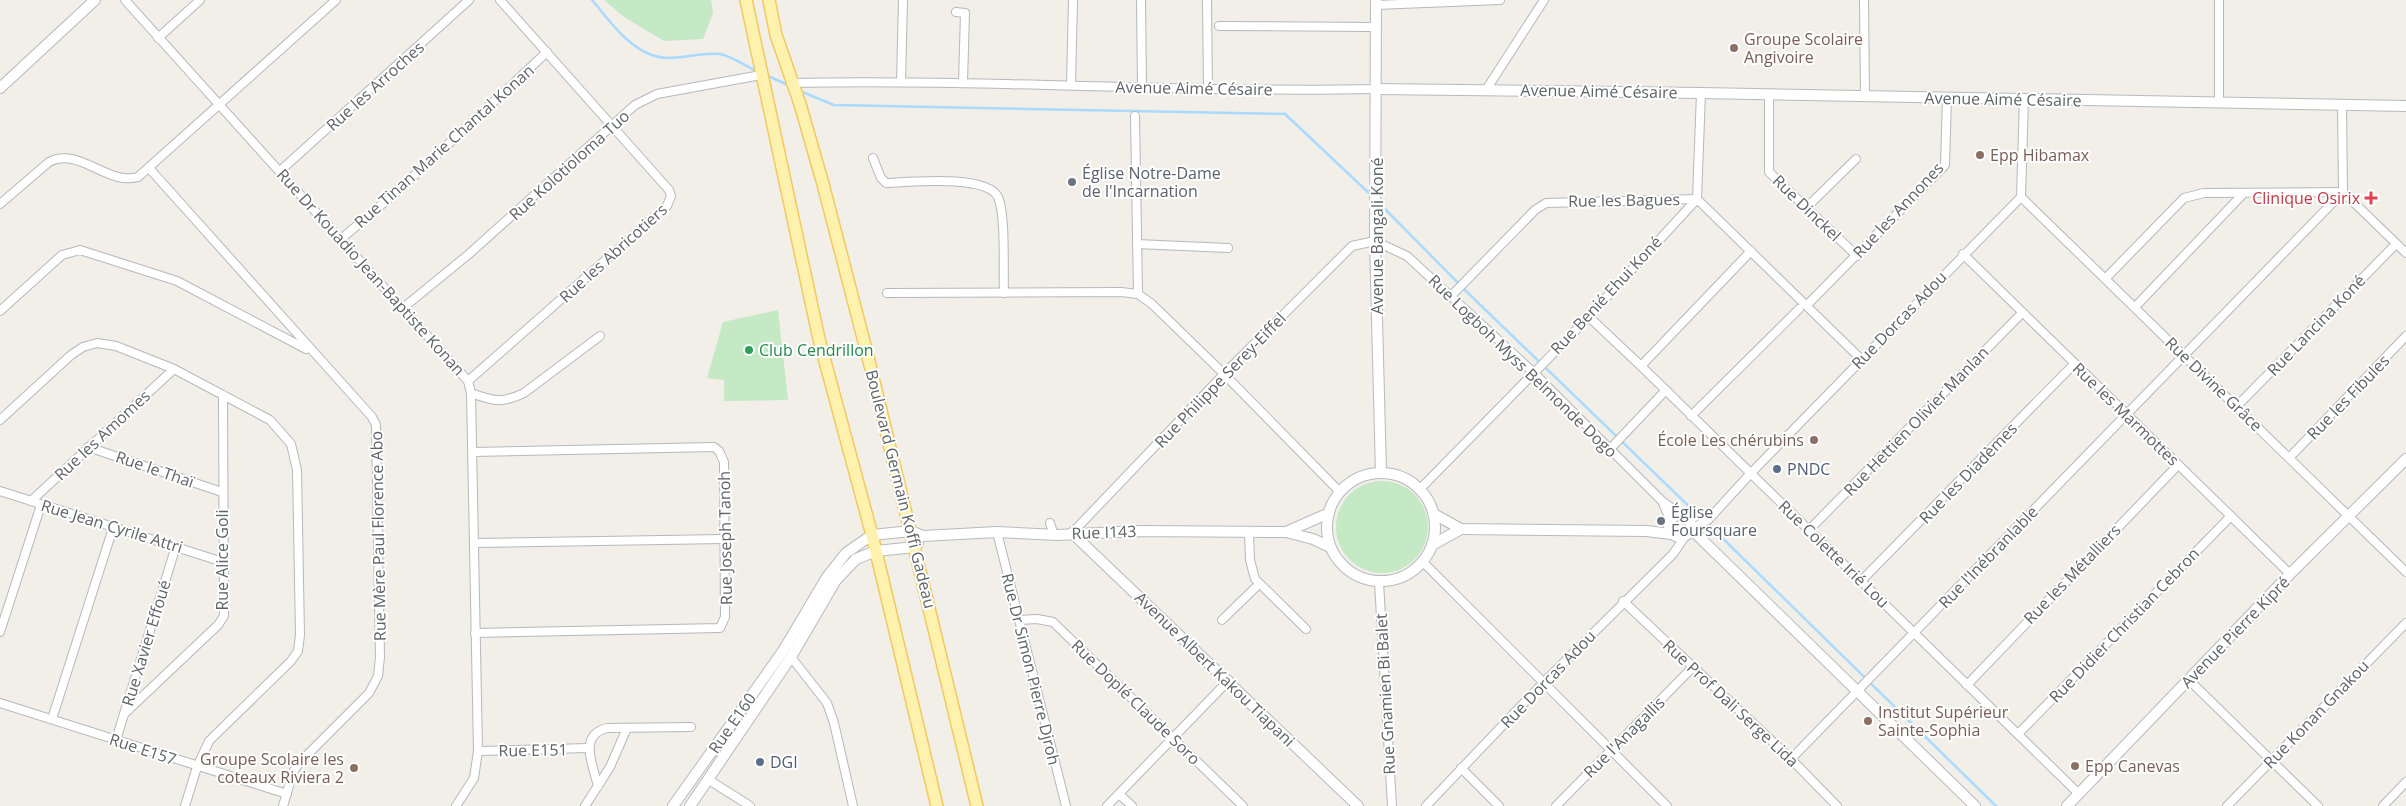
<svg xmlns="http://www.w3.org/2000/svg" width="2406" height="806" font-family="'Open Sans',sans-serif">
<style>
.green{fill:#c5e8c5}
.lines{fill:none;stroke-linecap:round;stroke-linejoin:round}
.stream{stroke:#aadaff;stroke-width:2.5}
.street-casing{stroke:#b5b8bc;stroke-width:10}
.secondary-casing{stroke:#b6babf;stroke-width:12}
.primary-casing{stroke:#f2c960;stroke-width:14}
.street{stroke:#fff;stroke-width:8}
.secondary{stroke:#fff;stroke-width:10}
.primary{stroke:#fff2af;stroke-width:11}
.education-dot{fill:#8d6e63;stroke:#fff;stroke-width:2}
.worship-dot{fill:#6b7280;stroke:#fff;stroke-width:2}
.health-dot{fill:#e0444e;stroke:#fff;stroke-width:2}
.leisure-dot{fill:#2e9e5b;stroke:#fff;stroke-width:2}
.service-dot{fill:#5c6f8a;stroke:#fff;stroke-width:2}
.labels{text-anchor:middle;stroke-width:4;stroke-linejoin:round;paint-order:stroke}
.education-label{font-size:16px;fill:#785e54;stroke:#fff;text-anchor:start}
.street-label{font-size:16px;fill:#5f6368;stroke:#fff}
.worship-label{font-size:16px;fill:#5b616d;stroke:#fff;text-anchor:start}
.health-label{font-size:16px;fill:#be3a42;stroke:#fff;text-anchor:end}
.leisure-label{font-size:16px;fill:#27864d;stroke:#fff;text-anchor:start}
.service-label{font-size:16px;fill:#4e5e75;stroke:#fff;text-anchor:start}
</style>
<rect width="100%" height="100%" fill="#f1efe8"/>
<g class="green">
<polygon points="604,0 711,0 713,13 703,39 664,41 624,17"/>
<polygon points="778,310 788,400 724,401 724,380 707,378 723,322"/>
<circle cx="1382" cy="527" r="46"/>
</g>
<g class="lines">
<g class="stream">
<path d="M592 0C608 19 624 42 647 53 671 65 695 51 720 54 732 56 747 67 758 72"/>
<polyline points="766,75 790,86"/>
<polyline points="800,91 834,105 1285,114 1371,195"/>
<polyline points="1379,203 1469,294 1698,515"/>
<polyline points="1706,522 1996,806"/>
</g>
<g class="street-casing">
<g id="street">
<polyline points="125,0 468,381 471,393 478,751 474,778 456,806"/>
<polyline points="1141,0 1142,87"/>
<polyline points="1207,0 1208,90"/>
<polyline points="1864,0 1865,96"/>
<polyline points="2219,0 2219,103"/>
<polyline points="1376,5 1500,0"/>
<polyline points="956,12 965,13 963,82"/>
<polyline points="1219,26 1375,27"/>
<polyline points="158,38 200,0"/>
<polyline points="901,82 903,0"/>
<path d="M791 83C986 79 1181 93 1376 89"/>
<polyline points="1071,85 1073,0"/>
<polyline points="1486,90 1544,0"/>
<polyline points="1769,94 1769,172 1857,256"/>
<polyline points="2342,105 2343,192 2406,253"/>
<polyline points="1135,116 1138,294"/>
<path d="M873 158 881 178 886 183C909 182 987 174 998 197 1006 215 1003 271 1004 293"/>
<polyline points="149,168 372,417 376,425 380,657 378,676 369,693 300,762 293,772 283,806"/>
<polyline points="280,171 469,0"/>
<polyline points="2021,197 2406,572"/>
<path d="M0 204 49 162C79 146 107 186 138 177L336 0"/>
<polyline points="1806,208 1856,159"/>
<polyline points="341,239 400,189 547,52"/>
<polyline points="1137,244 1228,248"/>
<polyline points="1963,254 2290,574"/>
<polyline points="2106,278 2184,198 2204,193 2343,192"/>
<polyline points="887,293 1121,292 1138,294 1152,304 1224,374 1340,492"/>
<polyline points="1451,296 1535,210 1546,203 1697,199 1861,359"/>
<polyline points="1807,305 1945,165 1947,97"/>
<polyline points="2135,307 2243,194"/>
<polyline points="403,308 469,254 635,105 657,94 761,75"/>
<polyline points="0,311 62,255 80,250 177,281 306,349"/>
<polyline points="1588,316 1641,366 2078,793"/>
<polyline points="1641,366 1751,251"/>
<polyline points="468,381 667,206 671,196 669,190 500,0"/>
<path d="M471 393C494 401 501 404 524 393L600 336"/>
<polyline points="2237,406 2396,244"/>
<polyline points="1691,416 1799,309"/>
<polyline points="0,420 71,355 83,347 97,343 116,346 174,369 270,420 291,444 297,470 300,635 298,651 291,661 209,741 197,767 185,806"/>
<polyline points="88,447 222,492"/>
<polyline points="1610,449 1666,390"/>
<polyline points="472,452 714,447 719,451 724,462 725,617 720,628 475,633"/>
<polyline points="2290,457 2406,336"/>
<polyline points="1420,489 1578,328 1697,199 1701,93"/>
<polyline points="0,491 223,562"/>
<polyline points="31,501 174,369"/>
<polyline points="1663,503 1670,519"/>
<polyline points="1688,518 1711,514"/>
<polyline points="1050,523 1054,535"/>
<polyline points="1691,529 1708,520 1751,473 2021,197 2024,98"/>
<polyline points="1809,530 2022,313"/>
<polyline points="997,532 1066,806"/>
<polyline points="1249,532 1250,560 1255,579 1306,629"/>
<polyline points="1072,533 1224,374 1352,246 1375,241 1407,256 1533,372 1662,501 1681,515"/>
<polyline points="474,543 724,539"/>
<polyline points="1423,562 1667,806"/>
<polyline points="1861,581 2074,364"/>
<polyline points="1379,582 1392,806"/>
<polyline points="1623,601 1791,759 1837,806"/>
<polyline points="1019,620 1037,619 1053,622 1243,806"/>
<polyline points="1222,620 1259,584"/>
<polyline points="0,632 41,505"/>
<polyline points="791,657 827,703 834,723 853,806"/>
<polyline points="2189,680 2318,806"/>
<polyline points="1967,685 2178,465"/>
<polyline points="0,703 287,794"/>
<polyline points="124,714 218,625 224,616 223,395"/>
<polyline points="52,719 113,528"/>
<polyline points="2018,734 2231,516"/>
<polyline points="116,740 176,546"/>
<polyline points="478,751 588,748"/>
<polyline points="1791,759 2343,192"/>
<polyline points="1461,768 1499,806"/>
<polyline points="709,780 750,806"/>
<path d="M598 786C593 766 578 735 607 728L691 727"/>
<polyline points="1119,794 1132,806"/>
<polyline points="585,806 610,767 627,728"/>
<polyline points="1107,806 1229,680"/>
<polyline points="1426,806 1543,683 1673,554 1686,535"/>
<polyline points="1556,806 1692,668"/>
<polyline points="2227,806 2406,623"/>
<polyline points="2383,806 2406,782"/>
</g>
</g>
<g class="secondary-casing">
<g id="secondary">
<polyline points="1376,0 1375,241 1381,473"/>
<polyline points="0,88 95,0"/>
<polyline points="1376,89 1701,93 2406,106"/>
<circle cx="1381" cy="527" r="54"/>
<polyline points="1434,514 1461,529 1646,531 1671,534"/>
<circle cx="1680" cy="526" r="11"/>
<polyline points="1691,529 1975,806"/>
<polyline points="1286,532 1329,513"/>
<polyline points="1072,533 1358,806"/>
<polyline points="1432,545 1461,529"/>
<polyline points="673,806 783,651 827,577 846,553 872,535 911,531 923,536 997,532 1058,535 1139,531 1286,532 1313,539 1330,547"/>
<polyline points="690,806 791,657 836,580 856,559 876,551 915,547 918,543"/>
<polyline points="2067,806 2290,574 2406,459"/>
</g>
</g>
<g class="primary-casing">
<g id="primary">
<polyline points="746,0 819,339 872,535 937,806"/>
<polyline points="769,0 776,35 800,104 823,184 868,357 977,806"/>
</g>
</g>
<use href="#street" class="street"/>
<use href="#secondary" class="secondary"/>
<use href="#primary" class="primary"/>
</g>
<g class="education-dot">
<circle cx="1734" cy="48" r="5"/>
<circle cx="1980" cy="155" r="5"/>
<circle cx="1814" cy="440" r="5"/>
<circle cx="1868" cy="721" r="5"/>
<circle cx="2075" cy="766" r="5"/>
<circle cx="354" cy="768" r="5"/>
</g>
<g class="worship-dot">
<circle cx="1072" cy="182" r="5"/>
<circle cx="1661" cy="521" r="5"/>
</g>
<path class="health-dot" d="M2368.5 190.5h5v5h5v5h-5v5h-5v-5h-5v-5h5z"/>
<circle class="leisure-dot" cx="749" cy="350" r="5"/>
<g class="service-dot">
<circle cx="1777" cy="469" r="5"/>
<circle cx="760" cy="762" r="5"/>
</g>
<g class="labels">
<g class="education-label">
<text x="1744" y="45">Groupe Scolaire<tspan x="1744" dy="18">Angivoire</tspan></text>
<text x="1990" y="161">Epp Hibamax</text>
<text x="1804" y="446" text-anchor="end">École Les chérubins</text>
<text x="1878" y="718">Institut Supérieur<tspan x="1878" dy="18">Sainte-Sophia</tspan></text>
<text x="344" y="765" text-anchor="end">Groupe Scolaire les<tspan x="344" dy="18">coteaux Riviera 2</tspan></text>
<text x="2085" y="772">Epp Canevas</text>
</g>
<g class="street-label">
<text transform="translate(375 86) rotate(-42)" y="6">Rue les Arroches</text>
<text transform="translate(1194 88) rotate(1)" y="6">Avenue Aimé Césaire</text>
<text transform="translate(1599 91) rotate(1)" y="6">Avenue Aimé Césaire</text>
<text transform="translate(2003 99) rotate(1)" y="6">Avenue Aimé Césaire</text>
<text transform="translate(444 146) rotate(-42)" y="6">Rue Tinan Marie Chantal Konan</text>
<text transform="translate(569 165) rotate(-42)" y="6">Rue Kolotioloma Tuo</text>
<text transform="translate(1624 200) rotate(-1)" y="6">Rue les Bagues</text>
<text transform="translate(1807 208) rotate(44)" y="6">Rue Dinckel</text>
<text transform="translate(1898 210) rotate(-47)" y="6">Rue les Annones</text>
<text transform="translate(1377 236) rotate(-90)" y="6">Avenue Bangali Koné</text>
<text transform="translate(613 253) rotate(-42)" y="6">Rue les Abricotiers</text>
<text transform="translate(371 272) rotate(48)" y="6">Rue Dr Kouadio Jean-Baptiste Konan</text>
<text transform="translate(1606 295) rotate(-47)" y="6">Rue Benié Ehui Koné</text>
<text transform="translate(1899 320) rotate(-46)" y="6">Rue Dorcas Adou</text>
<text transform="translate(2316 325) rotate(-46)" y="6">Rue Lancina Koné</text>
<text transform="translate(1523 366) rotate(44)" y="6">Rue Logboh Myss Belmonde Dogo</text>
<text transform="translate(1220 380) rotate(-46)" y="6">Rue Philippe Serey-Eiffel</text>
<text transform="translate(2214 384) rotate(44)" y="6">Rue Divine Grâce</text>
<text transform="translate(2348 397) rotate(-46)" y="6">Rue les Fibules</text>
<text transform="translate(2126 414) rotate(44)" y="6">Rue les Marmottes</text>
<text transform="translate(1916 421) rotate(-46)" y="6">Rue Hettien Olivier Manlan</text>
<text transform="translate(102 435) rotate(-43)" y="6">Rue les Amomes</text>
<text transform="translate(155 469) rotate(19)" y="6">Rue le Thaï</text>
<text transform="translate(1968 473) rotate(-46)" y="6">Rue les Diadèmes</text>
<text transform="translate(901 489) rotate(76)" y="6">Boulevard Germain Koffi Gadeau</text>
<text transform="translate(112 526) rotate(17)" y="6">Rue Jean Cyrile Attri</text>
<text transform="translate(1104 532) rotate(-2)" y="6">Rue I143</text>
<text transform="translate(378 536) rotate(-91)" y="6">Rue Mère Paul Florence Abo</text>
<text transform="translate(725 538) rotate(-91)" y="6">Rue Joseph Tanoh</text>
<text transform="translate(1834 554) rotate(44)" y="6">Rue Colette Irié Lou</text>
<text transform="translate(1988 557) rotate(-46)" y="6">Rue l'Inébranlable</text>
<text transform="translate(222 560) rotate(-90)" y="6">Rue Alice Goli</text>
<text transform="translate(2072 574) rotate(-46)" y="6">Rue les Métalliers</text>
<text transform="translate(2124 625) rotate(-46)" y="6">Rue Didier Christian Cebron</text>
<text transform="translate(2235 632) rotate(-46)" y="6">Avenue Pierre Kipré</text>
<text transform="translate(146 643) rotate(-73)" y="6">Rue Xavier Effoué</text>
<text transform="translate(1031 669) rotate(76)" y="6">Rue Dr Simon Pierre Djroh</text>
<text transform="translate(1215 669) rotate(44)" y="6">Avenue Albert Kakou Tiapani</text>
<text transform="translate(1548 679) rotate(-46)" y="6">Rue Dorcas Adou</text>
<text transform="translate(1385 694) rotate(-93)" y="6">Rue Gnamien Bi Balet</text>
<text transform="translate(1136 702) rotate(44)" y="6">Rue Doplé Claude Soro</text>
<text transform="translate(1731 703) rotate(43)" y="6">Rue Prof Dali Serge Lida</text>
<text transform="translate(2316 714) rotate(-46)" y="6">Rue Konan Gnakou</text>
<text transform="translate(732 723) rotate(-55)" y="6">Rue E160</text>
<text transform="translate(1624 737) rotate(-45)" y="6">Rue l'Anagallis</text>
<text transform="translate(143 749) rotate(18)" y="6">Rue E157</text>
<text transform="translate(533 750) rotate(-1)" y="6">Rue E151</text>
</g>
<g class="worship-label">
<text x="1082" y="179">Église Notre-Dame<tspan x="1082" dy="18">de l'Incarnation</tspan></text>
<text x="1671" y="518">Église<tspan x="1671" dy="18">Foursquare</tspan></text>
</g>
<g class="health-label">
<text x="2360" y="204">Clinique Osirix</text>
</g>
<g class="leisure-label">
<text x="759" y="356">Club Cendrillon</text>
</g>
<g class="service-label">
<text x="1787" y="475">PNDC</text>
<text x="770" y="768">DGI</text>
</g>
</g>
</svg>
